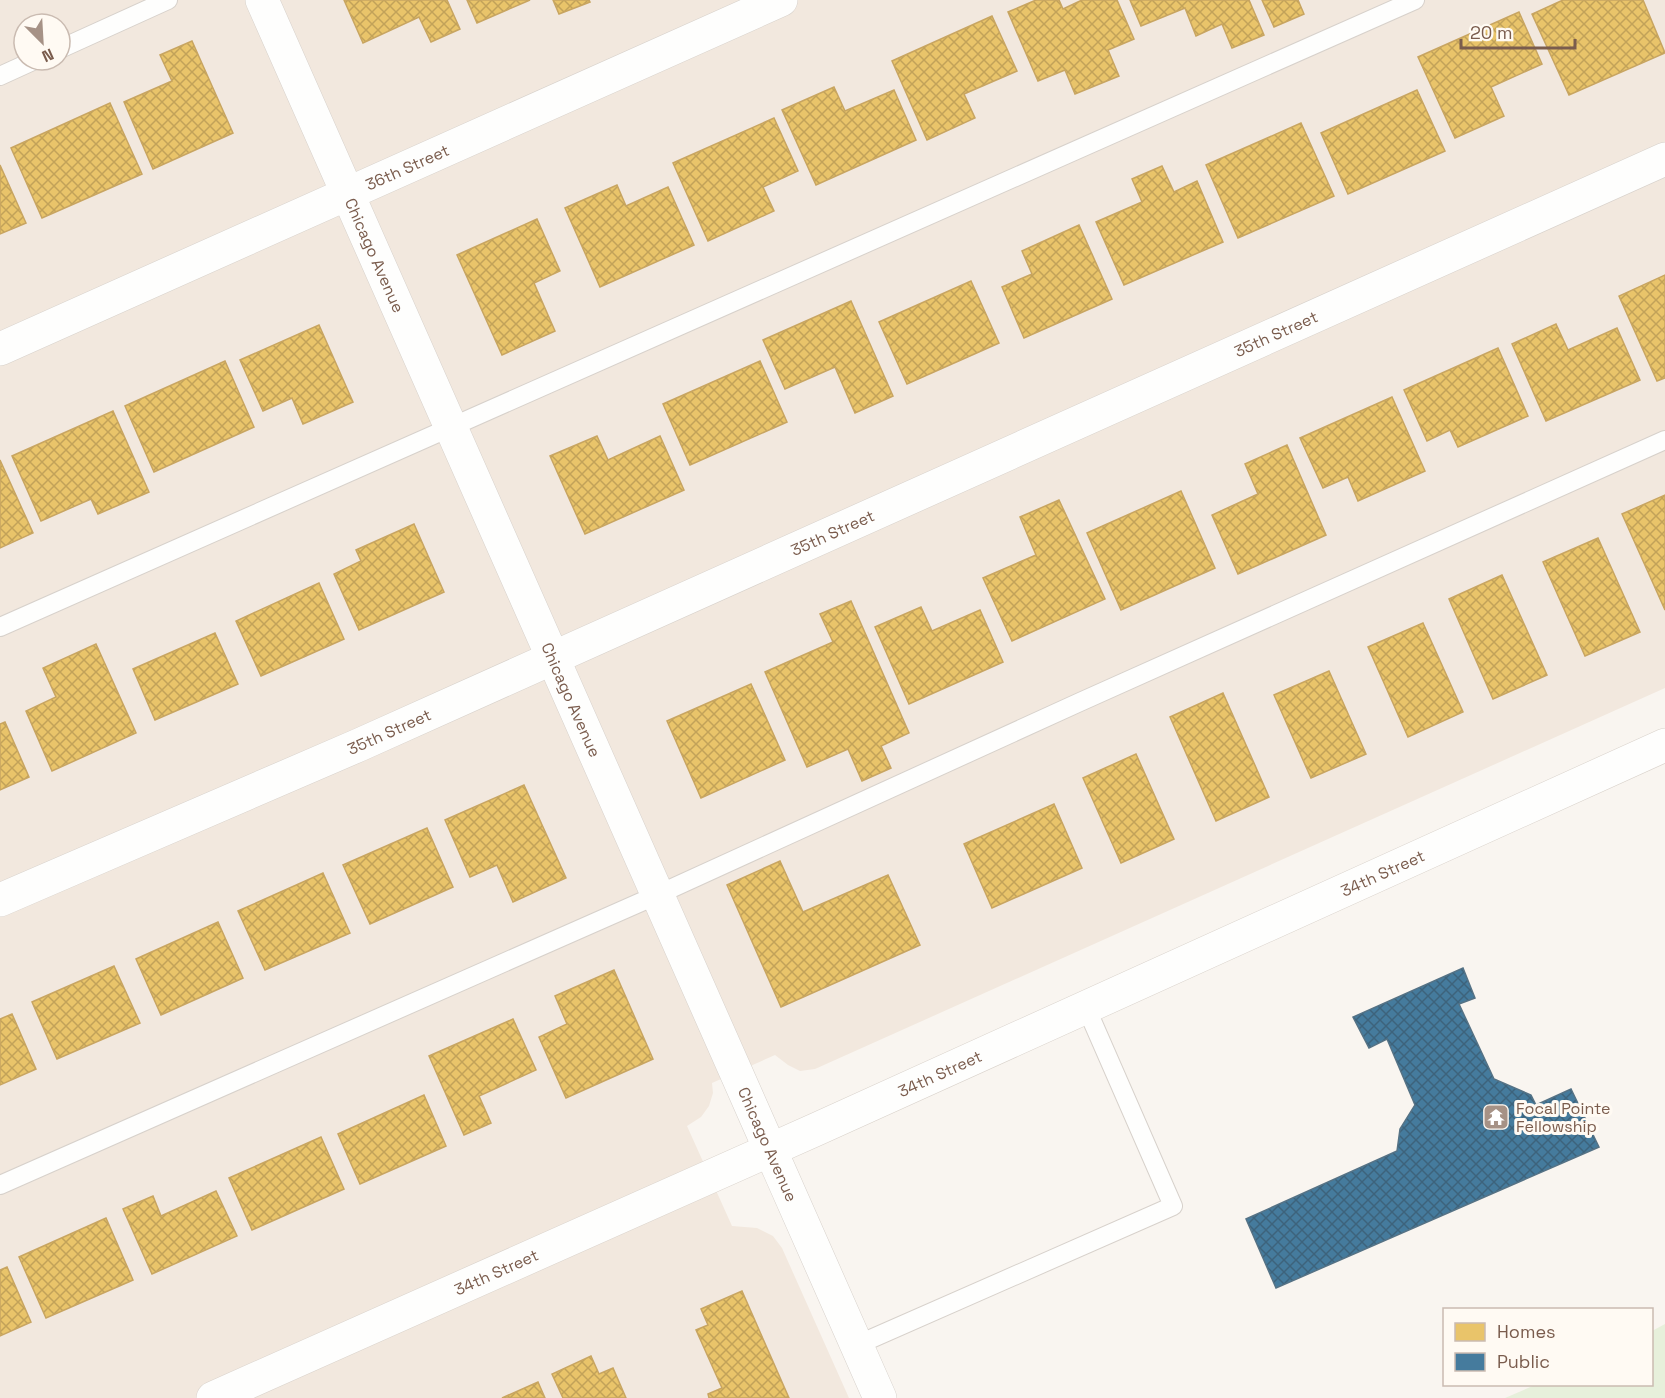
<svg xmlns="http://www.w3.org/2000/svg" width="1665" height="1398" font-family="'Space Grotesk',sans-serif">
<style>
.residential{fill:#f2e8de;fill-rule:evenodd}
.green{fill:#e7f0db}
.homes{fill:url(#homes-cross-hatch);stroke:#c8a561;stroke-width:1.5}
.public{fill:url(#public-cross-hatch);stroke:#557285;stroke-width:1.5}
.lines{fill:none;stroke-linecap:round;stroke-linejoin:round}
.service-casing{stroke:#d7d1cb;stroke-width:20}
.minor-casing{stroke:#d7d1cb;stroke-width:34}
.tertiary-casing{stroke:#d7d1cb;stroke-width:34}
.secondary-casing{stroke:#d9d2cb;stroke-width:34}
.service{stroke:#fefefd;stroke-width:18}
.minor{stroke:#fefefd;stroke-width:33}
.tertiary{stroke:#fefefd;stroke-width:33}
.secondary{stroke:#fefefd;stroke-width:33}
.labels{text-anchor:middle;stroke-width:6;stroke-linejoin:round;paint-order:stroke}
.street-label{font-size:16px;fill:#7a5c4d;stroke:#fffaf3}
.poi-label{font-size:16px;fill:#7a5c4d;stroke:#fffaf3;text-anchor:start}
</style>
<defs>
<pattern id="homes-cross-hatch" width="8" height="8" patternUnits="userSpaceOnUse" patternTransform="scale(1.5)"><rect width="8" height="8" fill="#e9c46a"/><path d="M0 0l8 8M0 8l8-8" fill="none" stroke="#c2a259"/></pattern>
<pattern id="public-cross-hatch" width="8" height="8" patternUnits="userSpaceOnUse" patternTransform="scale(1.5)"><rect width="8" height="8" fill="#457b9d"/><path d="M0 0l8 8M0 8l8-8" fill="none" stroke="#3d637c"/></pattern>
</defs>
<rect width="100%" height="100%" fill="#f9f5f0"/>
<path class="residential" d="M0 0H1665V688L815 1069 800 1071 788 1065 775 1055 712 1083 713 1093 709 1106 701 1117 687 1126 732 1226 757 1228 773 1236 782 1248 849 1398H0ZM24 24H60V60H24Z"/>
<polygon class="green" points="1665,1324 1665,1398 1505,1398 1535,1385 1652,1384 1652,1331"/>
<g class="homes">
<polygon points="344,0 447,0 460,29 431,42 419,17 363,43"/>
<polygon points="467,0 530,0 477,23"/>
<polygon points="553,0 589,0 590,2 559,14"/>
<polygon points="1036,0 1059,0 1063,9 1082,0 1117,0 1134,39 1108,50 1119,76 1075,94 1065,70 1038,81 1008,12"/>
<polygon points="1130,0 1249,0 1264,35 1232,48 1222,24 1196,36 1185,8 1141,26"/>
<polygon points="1262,0 1298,0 1304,14 1274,27"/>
<polygon points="1563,0 1643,0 1665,53 1569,95 1532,14"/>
<polygon points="1519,12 1542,64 1491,87 1504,116 1455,138 1418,57"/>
<polygon points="992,16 1017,71 964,94 975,118 927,140 892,61"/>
<polygon points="192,41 233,133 153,169 124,102 172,81 160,55"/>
<polygon points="834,87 845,111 894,90 916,140 816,185 782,110"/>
<polygon points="1417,90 1445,151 1348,194 1321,133"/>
<polygon points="110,103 142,174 42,218 11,148"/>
<polygon points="774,118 798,171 763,187 774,211 708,241 673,163"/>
<polygon points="1301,123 1334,196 1238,238 1206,165"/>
<polygon points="0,165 26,223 0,234"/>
<polygon points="1162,166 1174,192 1197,181 1223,242 1124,285 1096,222 1142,202 1132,179"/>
<polygon points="617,185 626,206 668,187 694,245 600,287 565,208"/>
<polygon points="537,219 560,271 534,283 555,331 502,355 457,255"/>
<polygon points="1079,225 1112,299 1024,338 1002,287 1032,274 1022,251"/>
<polygon points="1665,275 1665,378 1657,381 1619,296"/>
<polygon points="971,281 999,343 907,384 879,322"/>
<polygon points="851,301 893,396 855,413 835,367 785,389 763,340"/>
<polygon points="1556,324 1568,350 1617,328 1640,380 1546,421 1512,344"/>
<polygon points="319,325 353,402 303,424 292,398 263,411 240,360"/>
<polygon points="1498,348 1528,416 1458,447 1450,430 1427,441 1404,390"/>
<polygon points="225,361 254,427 154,472 125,406"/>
<polygon points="760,361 787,422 690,465 663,404"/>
<polygon points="1392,397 1425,471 1358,501 1348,477 1323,488 1300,438"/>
<polygon points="113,411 149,492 98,514 91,499 41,521 12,456"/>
<polygon points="597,436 608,460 660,436 684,490 585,534 550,456"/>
<polygon points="1287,445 1326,535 1238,574 1212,515 1258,494 1245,464"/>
<polygon points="0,460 33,533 0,548"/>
<polygon points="1181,491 1215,568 1121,610 1087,533"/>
<polygon points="1665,495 1665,610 1622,514"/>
<polygon points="1059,500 1105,599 1012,641 983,578 1036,555 1020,517"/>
<polygon points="414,524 444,592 359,630 334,574 361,561 356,550"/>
<polygon points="1598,538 1640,632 1585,656 1543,562"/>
<polygon points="1502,575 1547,675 1493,699 1449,599"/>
<polygon points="319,583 344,639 261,676 236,621"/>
<polygon points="851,601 909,733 881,746 891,768 862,781 848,749 807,767 765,672 833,642 820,614"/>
<polygon points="921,607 932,631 980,610 1003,662 909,704 875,627"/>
<polygon points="1423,623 1463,712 1408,737 1368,647"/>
<polygon points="215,633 238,684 155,720 133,669"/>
<polygon points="96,644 136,733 52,771 26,711 56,697 43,668"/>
<polygon points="1329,671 1366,754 1311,778 1274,695"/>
<polygon points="751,684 785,760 701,798 667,721"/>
<polygon points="1223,693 1269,797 1216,821 1170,717"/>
<polygon points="5,722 29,777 0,790 0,724"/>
<polygon points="1136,754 1174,839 1121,863 1083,778"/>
<polygon points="524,785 566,878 513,902 497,865 470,877 445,820"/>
<polygon points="1054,804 1082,868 992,908 964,844"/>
<polygon points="427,828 453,887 370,924 343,865"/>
<polygon points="780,861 803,912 888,875 920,945 781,1007 727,885"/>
<polygon points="323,873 350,933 265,970 238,911"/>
<polygon points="218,922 243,978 161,1015 136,959"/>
<polygon points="114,966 140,1023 57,1059 32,1002"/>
<polygon points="614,970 653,1059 566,1098 539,1037 567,1024 555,996"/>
<polygon points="12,1014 36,1069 0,1085 0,1019"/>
<polygon points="513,1019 536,1070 479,1096 491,1123 464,1135 429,1056"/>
<polygon points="424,1095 446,1146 360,1184 338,1134"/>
<polygon points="321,1137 344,1189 252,1230 229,1178"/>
<polygon points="216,1191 237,1236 152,1274 123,1209 153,1196 161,1216"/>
<polygon points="106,1218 133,1280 46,1318 19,1257"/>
<polygon points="7,1267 31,1322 0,1336 0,1270"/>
<polygon points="742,1291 789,1398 709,1398 708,1394 722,1388 696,1330 708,1325 701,1309"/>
<polygon points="591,1356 599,1374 613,1368 626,1398 563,1398 552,1374"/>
<polygon points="538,1382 545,1398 502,1398"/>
</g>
<polygon class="public" points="1463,968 1475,998 1459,1004 1494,1079 1531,1095 1536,1105 1571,1089 1599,1147 1276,1288 1246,1219 1397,1151 1400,1129 1415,1105 1387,1039 1369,1048 1353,1017"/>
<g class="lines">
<g class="service-casing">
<g id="service">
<polyline points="60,49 168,0"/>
<polyline points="0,76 35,60"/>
<polyline points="0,627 1415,0"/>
<polyline points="0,1185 657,895 1080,702 1665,440"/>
<polyline points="857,1345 1173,1206 1086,1007"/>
</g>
</g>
<g class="minor-casing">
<g id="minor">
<path id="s1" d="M0 349 781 0"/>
<path id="s2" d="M0 900 359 745 1665 159"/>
</g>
</g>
<g class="tertiary-casing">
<g id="tertiary">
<path id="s3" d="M262 0 880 1398"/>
</g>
</g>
<g class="secondary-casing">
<g id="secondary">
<path id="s4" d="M213 1398 817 1129 1665 745"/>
</g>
</g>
<use href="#service" class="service"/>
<use href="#minor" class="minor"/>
<use href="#tertiary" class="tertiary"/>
<use href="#secondary" class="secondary"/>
</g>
<defs>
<g id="temple-square" transform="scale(1.35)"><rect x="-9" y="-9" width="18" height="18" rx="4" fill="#a69286" stroke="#fffaf3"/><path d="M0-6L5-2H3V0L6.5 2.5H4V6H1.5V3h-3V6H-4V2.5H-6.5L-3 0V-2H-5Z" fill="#fff"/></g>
</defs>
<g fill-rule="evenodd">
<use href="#temple-square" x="1496" y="1117"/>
</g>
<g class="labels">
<g class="street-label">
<text dy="6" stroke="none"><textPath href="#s1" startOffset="446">36th Street</textPath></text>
<text dy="6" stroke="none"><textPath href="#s3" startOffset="279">Chicago Avenue</textPath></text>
<text dy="6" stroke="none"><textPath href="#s2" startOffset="1396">35th Street</textPath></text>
<text dy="6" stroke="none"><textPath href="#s2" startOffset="910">35th Street</textPath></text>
<text dy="6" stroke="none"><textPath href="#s3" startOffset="765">Chicago Avenue</textPath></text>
<text dy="6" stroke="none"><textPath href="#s2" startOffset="424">35th Street</textPath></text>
<text dy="6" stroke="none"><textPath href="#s4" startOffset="1282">34th Street</textPath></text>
<text dy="6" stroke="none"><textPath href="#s4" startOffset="796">34th Street</textPath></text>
<text dy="6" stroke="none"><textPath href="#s3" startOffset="1251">Chicago Avenue</textPath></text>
<text dy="6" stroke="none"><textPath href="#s4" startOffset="310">34th Street</textPath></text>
</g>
<g class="poi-label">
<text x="1516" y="1114">Focal Pointe<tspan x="1516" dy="18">Fellowship</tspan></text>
</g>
</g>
<rect x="1443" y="1308" width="210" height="78" fill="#fffaf3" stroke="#cabbb1" stroke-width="1.5"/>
<rect x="1455" y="1323" width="30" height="18" fill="#e9c46a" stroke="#cabbb1" stroke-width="1.5"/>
<text x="1497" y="1338" font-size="18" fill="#7a5c4d">Homes</text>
<rect x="1455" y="1353" width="30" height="18" fill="#457b9d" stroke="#cabbb1" stroke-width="1.5"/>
<text x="1497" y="1368" font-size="18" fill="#7a5c4d">Public</text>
<g transform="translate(42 42) rotate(156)"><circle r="28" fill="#fffaf3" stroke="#cabbb1" stroke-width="1.5"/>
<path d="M0-4.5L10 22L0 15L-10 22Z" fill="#a69286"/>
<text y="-9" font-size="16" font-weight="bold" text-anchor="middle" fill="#7a5c4d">N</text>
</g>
<path d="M1461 39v9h114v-9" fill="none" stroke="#7a5c4d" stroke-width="3"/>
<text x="1470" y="39" font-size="18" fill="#7a5c4d" stroke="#fffaf3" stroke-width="4.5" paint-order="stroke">20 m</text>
</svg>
